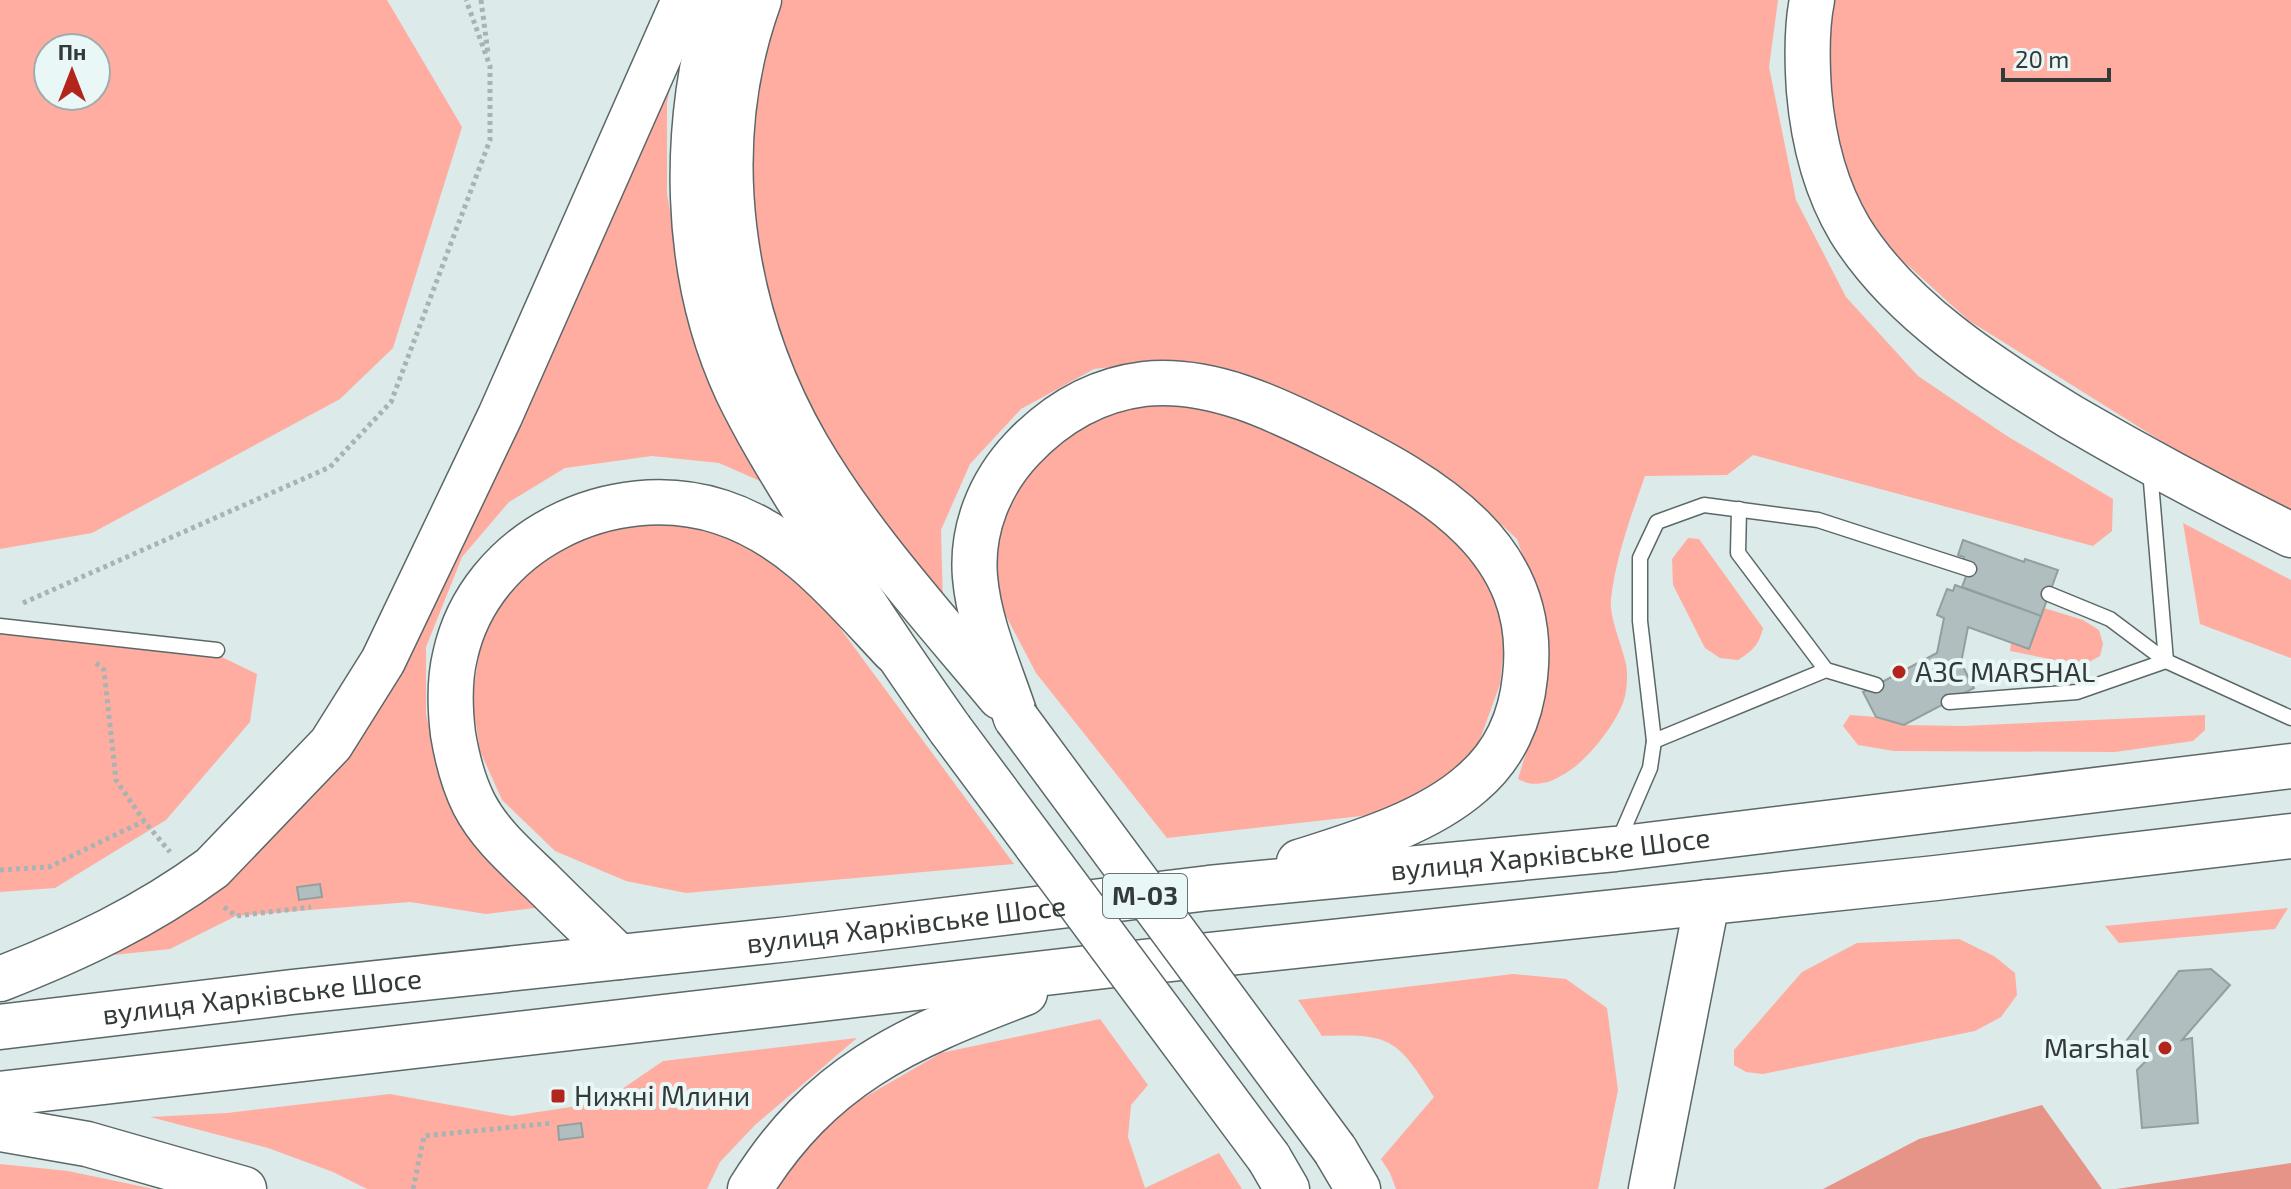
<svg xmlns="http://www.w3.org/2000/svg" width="2291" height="1189" font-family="'Exo 2',sans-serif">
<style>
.green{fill:#ffada1;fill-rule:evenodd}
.forest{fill:#e79488}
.building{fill:#b1bebf;stroke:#929f9f;stroke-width:2}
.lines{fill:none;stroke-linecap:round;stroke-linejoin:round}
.service-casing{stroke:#5c6868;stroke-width:17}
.trunk-casing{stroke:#5c6868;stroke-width:47}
.path{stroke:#a8b3b3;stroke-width:5;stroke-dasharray:4 4;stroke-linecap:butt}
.service{stroke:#fff;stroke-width:14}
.trunk{stroke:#fff;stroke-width:44}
.trunk-bridge-casing{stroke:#5c6868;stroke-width:47;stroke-linecap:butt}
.trunk-bridge{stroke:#fff;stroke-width:44}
.poi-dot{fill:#b3251c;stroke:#e9f7f7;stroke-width:3}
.labels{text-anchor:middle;stroke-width:8;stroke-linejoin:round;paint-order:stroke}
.shield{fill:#e9f7f7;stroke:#6a7373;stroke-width:2}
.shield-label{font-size:26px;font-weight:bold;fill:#343a3a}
.poi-label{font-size:28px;fill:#343a3a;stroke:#e9f7f7;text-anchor:start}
.street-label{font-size:28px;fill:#343a3a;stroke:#e9f7f7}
</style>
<rect width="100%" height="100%" fill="#dceaea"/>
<g class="green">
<path d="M0 0H387L462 127 393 348 340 399 92 533 0 549ZM48 48H96V96H48Z"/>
<path d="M783 0H1778L1769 67 1796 200 1846 297 1918 376 2007 436 2113 499 2112 531 2093 546 1753 455 1727 475 1645 476C1631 516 1616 556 1611 599 1609 617 1622 645 1626 664 1628 674 1627 691 1624 700 1616 724 1589 758 1569 771 1552 782 1537 789 1518 779L1540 707 1548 648 1539 603 1517 539 1462 488 1321 415 1157 362 1094 369 1021 409 970 464 941 530 943 606 825 439 767 319 756 232 750 135 761 63Z"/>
<polygon points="1831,0 2291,0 2291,512 2225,481 1968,320 1890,249 1847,185 1831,127 1828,12"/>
<polygon points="683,19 667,103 667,194 684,285 774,487 719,463 652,456 565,468 509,502 462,557 426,647 426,714 444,789 551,906 486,914 410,902 236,916 170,949 94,957 284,810"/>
<polygon points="1153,392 1206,397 1424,508 1488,577 1506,628 1500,684 1474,756 1433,795 1379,814 1167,838 1036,673 996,597 990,526 1028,457 1078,417"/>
<polygon points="630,523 701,524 752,542 812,590 1014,864 686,893 626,881 555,851 502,800 480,751 472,699 481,642 508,592 562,545"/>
<polygon points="2183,523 2291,580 2291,658 2200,624"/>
<path d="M1688 538 1699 539 1763 628C1759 645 1752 651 1738 660L1720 658 1705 648 1673 585 1672 559Z"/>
<polygon points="2044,608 2083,620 2099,630 2103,644 2100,656 2089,662 2055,660 2010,651 2011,643 2029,649"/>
<polygon points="0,630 203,648 257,674 250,722 166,820 55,888 0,892"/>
<polygon points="1850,715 1876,717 1904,725 1963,726 2205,715 2205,730 2193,741 2115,752 1894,751 1858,745 1843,726"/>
<polygon points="2288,908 2275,929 2119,943 2105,926"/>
<polygon points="1959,939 1994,956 2015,973 2017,995 2001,1017 1975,1031 1763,1074 1746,1072 1734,1065 1734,1050 1802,972 1857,943"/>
<path d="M1513 974 1566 979 1607 1008 1618 1090 1598 1189H1396L1390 1173 1381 1159 1434 1097C1398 1039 1390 1033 1322 1036L1298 1000Z"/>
<polygon points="1100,1019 1148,1085 1131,1105 1128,1137 1145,1188 1219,1153 1242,1189 773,1189 827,1119 941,1053"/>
<polygon points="857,1038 755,1125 720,1162 707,1189 367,1189 333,1172 268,1148 150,1117 227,1113 390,1094 512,1116 603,1102 663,1061"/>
<polygon points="0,1164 68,1171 154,1189 0,1189"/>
</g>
<g class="forest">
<polygon points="2042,1105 2102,1189 1823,1189 1919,1139"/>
<polygon points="2291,1163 2291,1189 2116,1189"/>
</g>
<g class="building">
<polygon points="1963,540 2024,562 2025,559 2058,570 2041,616 1962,587 1971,563 1963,561 1964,557 1958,555"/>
<polygon points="1955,585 2041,616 2029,649 1968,627 1961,663 1974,688 1904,725 1876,717 1863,692 1937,653 1944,618 1937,615 1947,589 1953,591"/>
<polygon points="320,884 322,897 299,900 297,887"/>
<polygon points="2211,969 2230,985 2182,1040 2192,1038 2198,1123 2142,1128 2137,1070 2150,1057 2127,1040 2179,971"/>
<polygon points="581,1123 583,1137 559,1140 558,1126"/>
</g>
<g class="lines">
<g class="service-casing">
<g id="service">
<polyline points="1739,509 1738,553 1826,670 1876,685"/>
<polyline points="2049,594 2110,619 2166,661 2291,718"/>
<polyline points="0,626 217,650"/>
<polyline points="1949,702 2077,692 2166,661 2150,470"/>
<polyline points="1654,741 1826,670"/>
<polyline points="1618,842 1650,768 1654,741 1640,621 1640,558 1657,522 1704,505 1818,520 1969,569"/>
</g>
</g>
<g class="trunk-casing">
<g id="trunk">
<path d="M718 0C682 126 681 270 737 391 759 437 786 479 812 522 856 593 902 661 950 729"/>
<path d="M759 0C706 147 730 312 807 446 860 537 933 616 1000 697"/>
<path d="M1812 0C1806 29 1807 61 1809 91 1813 139 1825 188 1850 230 1901 312 1991 368 2071 417 2143 459 2216 498 2291 535"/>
<path d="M1016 718C1001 672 979 625 975 577 971 529 990 483 1022 449 1055 414 1095 390 1144 384 1210 377 1274 408 1332 437 1432 487 1540 548 1525 677 1521 718 1504 756 1472 783 1427 823 1356 844 1299 862"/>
<path d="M619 957C593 932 567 907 541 881 516 857 490 835 474 804 463 782 457 758 453 734 450 709 449 681 455 656 480 540 613 477 721 512 795 536 843 597 894 651"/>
<path d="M0 979C77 949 145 917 212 868L331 744 383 661 500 416 684 0"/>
<path id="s1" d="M0 1027 292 992 789 939 1209 888 1615 849 2291 766"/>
<polyline points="0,1094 1105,966 1936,878 2291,836"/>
<polyline points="0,1129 87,1144 244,1189"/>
<polyline points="1335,1150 1358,1189"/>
<polyline points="1269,1158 1287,1189"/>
<path d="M750 1189C821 1075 904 1039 1025 993"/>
<polyline points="1651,1189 1707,902"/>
</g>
</g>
<g class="path">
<polyline points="481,0 488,53"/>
<polyline points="23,603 330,467 391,402 490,140 490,66 466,0"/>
<polyline points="96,663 104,670 116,780 144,821"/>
<polyline points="0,870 49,867 144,821 170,852"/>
<polyline points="224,907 236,916 311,907"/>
<polyline points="413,1189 424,1136 553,1123"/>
</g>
<use href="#service" class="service"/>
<use href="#trunk" class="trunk"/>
<g class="trunk-bridge-casing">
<g id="trunk-bridge">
<polyline points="1016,718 1335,1150"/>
<polyline points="950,729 1269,1158"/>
</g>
</g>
<use href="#trunk-bridge" class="trunk-bridge"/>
</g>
<g class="poi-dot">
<circle cx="1899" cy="672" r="8"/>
<circle cx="2165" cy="1048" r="8"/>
<rect x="550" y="1088" width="16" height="16" rx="4"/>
</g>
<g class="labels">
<rect class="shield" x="1103" y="874" width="84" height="44" rx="6"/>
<g class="shield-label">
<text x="1145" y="905">М-03</text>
</g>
<g class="poi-label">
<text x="1915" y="682">АЗС MARSHAL</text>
<text x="2149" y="1058" text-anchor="end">Marshal</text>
<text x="574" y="1106">Нижні Млини</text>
</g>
<g class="street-label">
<text dy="10" stroke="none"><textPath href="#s1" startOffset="1560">вулиця Харківське Шосе</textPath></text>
<text dy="10" stroke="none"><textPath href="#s1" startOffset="912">вулиця Харківське Шосе</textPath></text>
<text dy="10" stroke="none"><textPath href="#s1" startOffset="264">вулиця Харківське Шосе</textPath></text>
</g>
</g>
<g transform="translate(72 72)"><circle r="38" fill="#e9f7f7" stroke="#a1abab" stroke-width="2"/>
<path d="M0-6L14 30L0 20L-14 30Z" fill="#b3251c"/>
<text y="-12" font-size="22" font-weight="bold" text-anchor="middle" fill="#343a3a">Пн</text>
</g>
<path d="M2003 68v12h106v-12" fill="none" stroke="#343a3a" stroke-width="4"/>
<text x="2015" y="68" font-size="24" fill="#343a3a" stroke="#e9f7f7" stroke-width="6" paint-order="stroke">20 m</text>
</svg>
